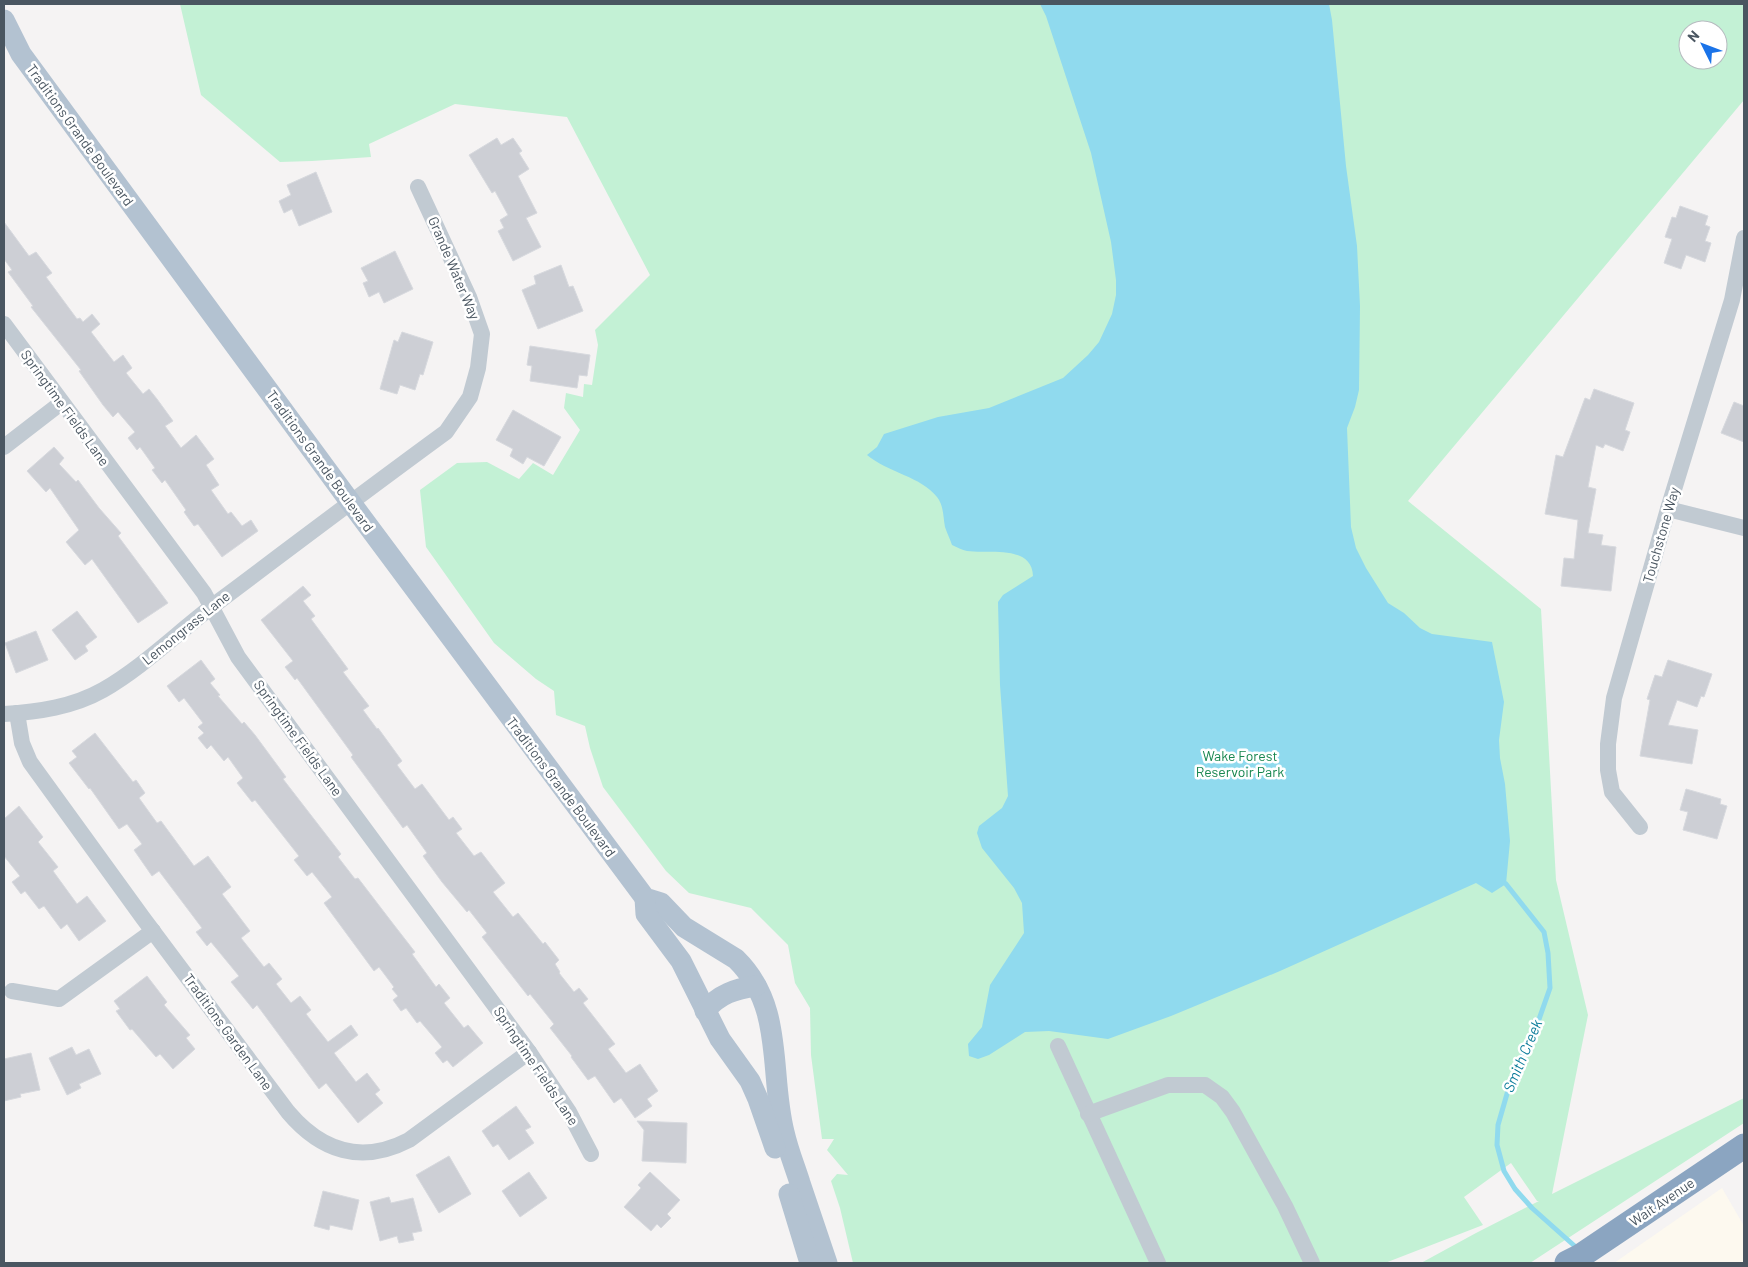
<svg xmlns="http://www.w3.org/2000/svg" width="1748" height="1267" font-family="Barlow,sans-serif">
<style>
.commercial{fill:#fdf9ef}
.green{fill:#c3f1d5;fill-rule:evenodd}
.water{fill:#90daee}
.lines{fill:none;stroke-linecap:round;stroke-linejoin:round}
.stream{stroke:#90daee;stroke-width:5}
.building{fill:#cdcfd5;stroke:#d7d9de}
.minor{stroke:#c1cad2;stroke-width:16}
.major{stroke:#b3c2d1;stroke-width:21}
.highway{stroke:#8ba5c1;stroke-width:25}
.labels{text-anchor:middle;stroke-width:5;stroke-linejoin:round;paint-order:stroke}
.street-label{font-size:14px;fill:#4a5661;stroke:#fff}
.park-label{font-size:14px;fill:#17864f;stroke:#fff}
.water-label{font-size:15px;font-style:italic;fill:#0c7c9b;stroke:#fff}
</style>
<rect width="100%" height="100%" fill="#f5f3f3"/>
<polygon class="commercial" points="1722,1188 1744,1226 1744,1263 1614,1263"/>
<path class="green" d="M180 4H1744V100L1408 501 1541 609 1556 880 1588 1015 1552 1194 1744 1098V1123L1530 1263H1421L1476 1233 1539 1201H1537L1511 1163 1464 1197 1483 1225 1385 1263H853L840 1208 831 1181 837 1174 848 1175 827 1150 834 1139H822L811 1055 810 1008 795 983 788 945 751 908 689 893 666 871 603 787 590 748 585 726 556 715 554 691 536 679 494 643 426 547 420 490 457 463 487 462 519 479 533 463 553 475 580 430 564 408 566 393 583 397 584 384 592 385 598 345 595 330 650 275 567 117 455 104 369 144 371 157 312 161 280 162 201 95ZM1688 30H1718V60H1688Z"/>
<path class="water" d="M1040 4H1329L1332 20 1346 166 1357 246 1360 306 1359 390 1355 407 1347 428 1351 527 1356 548 1366 568 1388 603 1404 613 1420 628 1432 634 1492 642 1504 702 1499 740 1500 758 1505 784 1510 841 1506 884 1492 893 1476 883 1280 971 1171 1016 1108 1039 1049 1031 1025 1032 989 1055 978 1059 969 1056 968 1044 982 1027 990 985 1024 933 1022 903 1014 888 982 848 977 833 979 826 1002 808 1008 796 1000 685 998 602 1003 595 1033 576C1032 544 987 554 967 551 962 550 957 547 952 545 950 539 947 533 945 527 943 517 944 506 937 497 922 477 887 472 867 455L877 447 884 434 938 417 989 408 1063 378 1088 355 1099 342 1112 314 1116 295V280L1111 242 1091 153 1046 16Z"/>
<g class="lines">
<polyline class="stream" points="1506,884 1544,932 1548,953 1550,988 1537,1025 1511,1080 1498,1125 1497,1145 1504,1171 1515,1189 1532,1208 1578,1249"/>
</g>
<g class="building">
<polygon points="497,138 501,145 513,138 522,151 519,153 529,169 518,176 537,213 526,218 541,247 513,261 498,231 504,228 500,220 508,215 495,191 492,193 469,155"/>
<polygon points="316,172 332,212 299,226 292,209 284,213 279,201 291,195 287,185"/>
<polygon points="1680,206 1708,216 1705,225 1710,227 1705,241 1711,243 1705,262 1686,255 1681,269 1664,263 1672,239 1665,237 1672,217 1676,218"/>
<polygon points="4,222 29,256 36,252 52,273 46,277 77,319 80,318 83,322 92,314 100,324 91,332 114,362 123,355 132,368 126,373 143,394 149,389 157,399 173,421 165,426 181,448 196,435 214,459 206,465 219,485 211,490 228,514 231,512 242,526 251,520 258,531 222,557 198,524 194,526 184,512 186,510 165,480 162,483 152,470 155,468 140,447 137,450 128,438 135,432 118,412 113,417 103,405 79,371 81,370 31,307 33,306 8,272 12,270 4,259"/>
<polygon points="395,251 413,289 384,303 379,292 369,297 363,283 368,281 361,268"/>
<polygon points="561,265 569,287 573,286 583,311 538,329 522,290 536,284 534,276"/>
<polygon points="402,332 433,342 423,375 420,374 415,390 400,385 397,394 380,389 394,340 398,342"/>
<polygon points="530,346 590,355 587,376 579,375 577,388 530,381 532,366 527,365"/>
<polygon points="1594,389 1634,403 1625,430 1630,432 1623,451 1605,444 1603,448 1596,445 1588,487 1596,489 1588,533 1603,535 1601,545 1616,547 1611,591 1561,586 1564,558 1574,559 1578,520 1545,514 1556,455 1563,457 1585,398 1590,400"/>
<polygon points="1734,402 1744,406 1744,442 1721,433"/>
<polygon points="513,410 561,437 544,466 527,457 523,464 510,456 513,449 496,440"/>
<polygon points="54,447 64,458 59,464 76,482 78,480 99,508 121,533 118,536 168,603 138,623 92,559 85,565 66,542 79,530 50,488 46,492 27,471"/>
<polygon points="303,586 311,595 303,601 315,616 311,619 348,669 343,672 369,706 363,710 377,729 378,728 402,761 397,765 415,789 422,784 449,820 453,817 462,829 456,833 474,856 481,852 505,883 493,892 513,917 518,913 543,944 545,942 559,960 555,964 560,972 559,973 574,992 579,988 588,999 583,1003 615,1044 608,1049 626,1073 640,1064 658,1091 647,1099 652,1106 635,1118 621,1098 614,1103 595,1076 588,1080 571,1057 572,1056 550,1028 554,1024 530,994 528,996 482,937 487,933 469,910 467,912 442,882 423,856 427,853 407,825 403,828 351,757 353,755 297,678 295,680 285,667 293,661 261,620"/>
<polygon points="77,611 97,637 85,646 88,651 75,660 52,630"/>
<polygon points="36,631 48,660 16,673 5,643"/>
<polygon points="201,660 215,679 210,683 220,695 218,696 242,724 244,722 255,735 286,777 283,779 341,854 338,857 355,879 358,878 394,925 415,952 412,954 436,987 439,984 450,998 444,1003 464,1028 468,1025 483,1043 453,1067 447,1060 443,1063 435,1053 442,1047 420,1021 417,1023 406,1008 401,1011 393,1000 398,996 392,989 394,987 379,967 374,971 324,903 332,897 312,872 307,876 294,860 299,856 255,800 252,802 237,783 243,778 228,757 224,761 211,745 207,749 198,738 204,733 198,727 203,723 184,698 179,702 167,686"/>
<polygon points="1668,660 1712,674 1704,697 1701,696 1697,707 1677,700 1668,725 1698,730 1692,764 1640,756 1650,700 1647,699 1655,675 1662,677"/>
<polygon points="95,733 133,782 136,780 145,793 139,798 157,823 161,821 194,866 208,856 231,887 222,894 250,931 241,938 264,967 269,963 282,979 276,984 291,1003 300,996 311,1010 306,1014 328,1042 351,1025 358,1035 334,1053 356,1082 367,1073 380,1090 375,1094 383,1103 358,1123 326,1083 319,1089 257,1005 253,1009 231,982 239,976 211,942 207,946 196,932 202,928 159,871 152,876 134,850 142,844 127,824 119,829 90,788 89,789 69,763 77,757 72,751"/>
<polygon points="1686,789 1721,799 1720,804 1727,806 1717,839 1683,830 1688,812 1680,810"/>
<polygon points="19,806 43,837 38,842 58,867 53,871 77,904 87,896 106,921 79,941 67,924 61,929 44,906 39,909 25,891 21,894 12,882 20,876 4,856 4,819"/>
<polygon points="147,976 167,1002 164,1005 190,1035 186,1038 195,1049 173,1069 160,1054 156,1057 132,1029 130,1030 116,1011 120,1009 114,1001"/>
<polygon points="72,1047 76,1055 89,1049 101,1074 79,1084 81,1088 67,1095 49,1058"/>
<polygon points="31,1053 40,1090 20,1094 21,1097 4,1101 4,1059"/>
<polygon points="516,1106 531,1127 525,1130 534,1143 509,1160 498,1144 493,1147 482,1131"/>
<polygon points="637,1121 687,1123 686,1163 642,1161 644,1130"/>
<polygon points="449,1156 471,1194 439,1213 416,1175"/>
<polygon points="529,1172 547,1198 520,1217 502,1191"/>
<polygon points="650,1172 680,1200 667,1214 671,1218 661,1228 657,1224 651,1231 624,1207 641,1188 638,1185"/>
<polygon points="323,1191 359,1200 352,1230 330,1225 329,1230 314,1226"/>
<polygon points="389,1197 391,1203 413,1198 422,1231 412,1233 414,1240 399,1243 397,1236 380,1241 370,1202"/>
</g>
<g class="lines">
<g class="minor">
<polyline points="4,324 204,593 238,657 529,1052 569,1112 591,1154"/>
<polyline points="4,447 61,403"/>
<polyline points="1668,509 1744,528"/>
<path d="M17 713 22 743 30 762 143 918 288 1112C321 1151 361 1165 409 1140L529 1052"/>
<path d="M4 714C38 712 73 707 103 690 143 667 177 633 214 605 291 547 368 489 446 432L470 397 478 368 482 334 469 297 418 187"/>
<polyline points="1640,827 1612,792 1608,770 1608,744 1614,698 1668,509 1732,300 1744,238"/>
<polyline points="12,991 59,999 153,931"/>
<polyline points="1058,1046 1158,1263"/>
<polyline points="1088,1114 1168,1085 1205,1085 1222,1097 1233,1112 1285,1206 1312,1263"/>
</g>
<g class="major">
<path d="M4 20 21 54 351 503 645 898 661 903 684 927 736 959C785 1007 769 1073 784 1132 788 1150 795 1167 800 1183 809 1210 818 1237 827 1263"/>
<polyline points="645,898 646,914 681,961 720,1039 750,1081 758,1099 775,1148"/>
<path d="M705 1011C719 994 735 989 756 986"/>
<polyline points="789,1194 810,1263"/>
</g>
<polyline class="highway" points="1567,1263 1579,1257 1744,1146"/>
</g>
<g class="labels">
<g class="street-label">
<text transform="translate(80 135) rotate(54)" y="5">Traditions Grande Boulevard</text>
<text transform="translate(454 268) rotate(67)" y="5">Grande Water Way</text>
<text transform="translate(65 408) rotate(54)" y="5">Springtime Fields Lane</text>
<text transform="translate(320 461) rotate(54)" y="5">Traditions Grande Boulevard</text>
<text transform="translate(1661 535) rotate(-74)" y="5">Touchstone Way</text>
<text transform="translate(186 628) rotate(-39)" y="5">Lemongrass Lane</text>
<text transform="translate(298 738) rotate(54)" y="5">Springtime Fields Lane</text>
<text transform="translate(561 787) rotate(53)" y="5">Traditions Grande Boulevard</text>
<text transform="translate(228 1032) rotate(54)" y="5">Traditions Garden Lane</text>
<text transform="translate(536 1066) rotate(56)" y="5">Springtime Fields Lane</text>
<text transform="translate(1662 1202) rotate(-34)" y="5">Wait Avenue</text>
</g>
<g class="park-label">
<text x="1240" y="761">Wake Forest<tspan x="1240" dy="16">Reservoir Park</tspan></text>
</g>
<g class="water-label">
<text transform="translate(1523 1056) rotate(-67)" y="5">Smith Creek</text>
</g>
</g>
<rect width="1748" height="1267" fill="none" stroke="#4a5661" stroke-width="10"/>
<g transform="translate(1703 45) rotate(312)"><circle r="24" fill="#ffffff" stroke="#b7bbc0"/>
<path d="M0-4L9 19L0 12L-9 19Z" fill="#1a73e8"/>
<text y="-8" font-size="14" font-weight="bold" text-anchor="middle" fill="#4a5661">N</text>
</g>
</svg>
